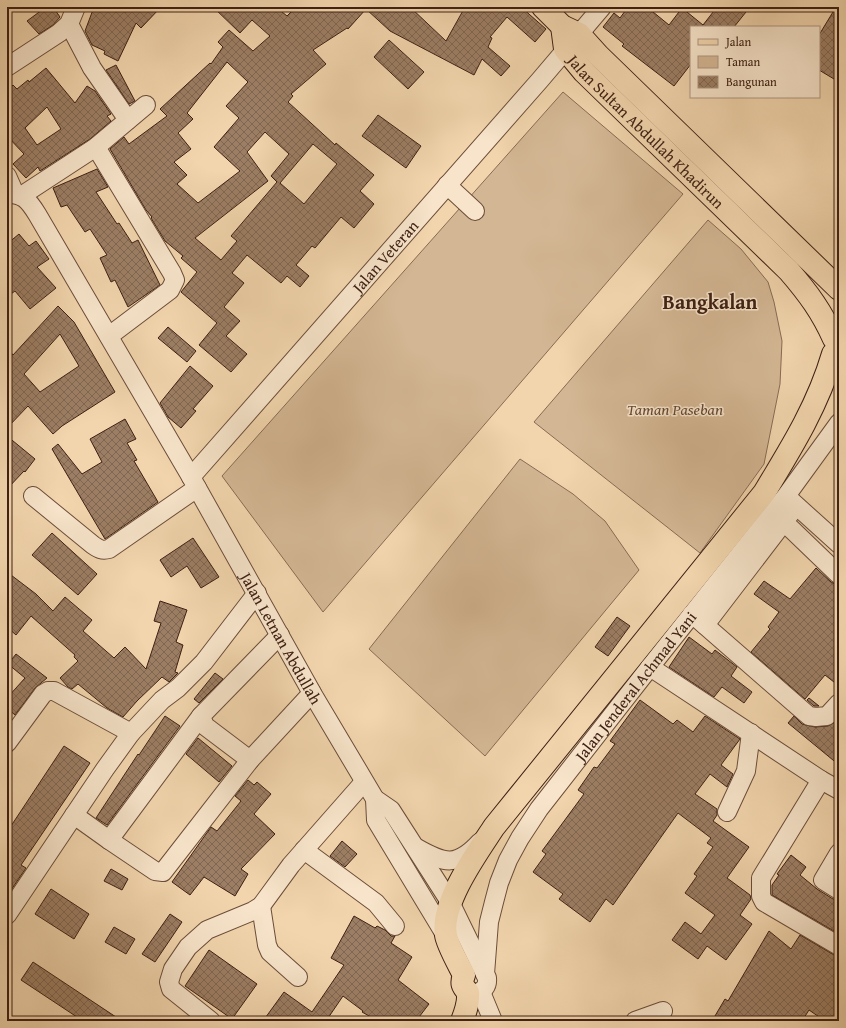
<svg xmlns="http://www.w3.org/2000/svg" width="846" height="1028" font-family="'Gentium Book Plus',serif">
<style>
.park{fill:#d3b693;stroke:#886b54}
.building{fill:url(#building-cross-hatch);stroke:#3e2014;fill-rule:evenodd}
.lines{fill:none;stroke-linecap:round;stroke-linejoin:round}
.minor-casing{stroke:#6b4d3a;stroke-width:20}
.major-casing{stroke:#3e2014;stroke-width:24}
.minor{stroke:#f7e4ca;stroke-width:18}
.major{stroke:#f2d5ad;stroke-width:22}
.labels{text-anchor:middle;stroke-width:3;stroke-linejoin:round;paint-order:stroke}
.street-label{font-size:16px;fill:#3e2014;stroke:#f7e4ca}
.park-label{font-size:16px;font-style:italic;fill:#634634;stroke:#f7e4ca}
.district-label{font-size:20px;font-weight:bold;fill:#3e2014;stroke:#f7e4ca}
</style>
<defs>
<pattern id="building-cross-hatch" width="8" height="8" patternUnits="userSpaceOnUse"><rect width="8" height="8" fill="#9c7e64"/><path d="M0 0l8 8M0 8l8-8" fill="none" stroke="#816751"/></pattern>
</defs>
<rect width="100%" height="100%" fill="#f2d5ad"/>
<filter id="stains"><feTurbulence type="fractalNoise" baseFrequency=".005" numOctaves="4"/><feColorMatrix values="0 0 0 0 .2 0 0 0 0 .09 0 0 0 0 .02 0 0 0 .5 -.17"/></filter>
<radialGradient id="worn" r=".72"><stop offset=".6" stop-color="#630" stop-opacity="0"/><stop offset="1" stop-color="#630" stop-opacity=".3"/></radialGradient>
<g class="park">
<polygon points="563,92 683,194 323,612 222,476"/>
<polygon points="708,220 741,249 768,282 774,302 782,341 780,384 764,464 700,553 534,422"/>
<polygon points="520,459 573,494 605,521 639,570 485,756 369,649"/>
</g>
<g class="building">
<polygon points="46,7 53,7 60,17 53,25 39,34 27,21"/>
<polygon points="94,7 114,7 126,12 131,7 161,7 141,28 136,23 118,61 104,54 105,51 92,45 85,31"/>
<path d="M213 7H276L287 16 296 7H410L446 41 465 7H521L546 29 535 42 507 17 490 37 492 38 488 47 510 66 501 76 482 59 474 75 390 31 366 9 348 29 347 28 313 50 326 64 291 94 293 96 288 102 335 145 336 143 374 175 360 191 374 204 354 228 341 217 315 248 312 246 296 265 309 276 300 287 287 276 281 283 247 255 232 273 244 283 224 307 240 321 226 336 247 354 231 372 199 345 217 323 181 292 197 272 181 258 183 256 165 241 151 218 152 217 146 210 110 149 124 137 129 144 167 116 160 109 210 63 211 64 223 47 218 42 229 30 253 51 270 36 252 20 240 33ZM227 62 248 82 226 106 239 118 214 147 240 171 198 203 177 184 187 175 174 162 191 149 178 133 193 119 187 113ZM265 132 289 154 271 176 277 182 231 236 237 241 221 260 195 238 268 181 247 152ZM313 144 337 164 304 204 280 183Z"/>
<polygon points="628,7 647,7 669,25 682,8 703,25 717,7 750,7 734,27 691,27 691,64 674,86 622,46 624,44 603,27 614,13 620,18"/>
<polygon points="836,7 839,7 839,82 819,70 819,35"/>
<polygon points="389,40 424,72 408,89 374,57"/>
<polygon points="116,65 135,101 129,104 106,70"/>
<path d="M46 68 75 103 87 86 95 91 111 114 107 116 111 121 90 139 40 171 38 167 26 178 13 164 24 154 7 136V91L13 85 17 89 28 80 29 82ZM47 107 61 129 37 145 25 128Z"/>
<polygon points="378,115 421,146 406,168 362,136"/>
<polygon points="97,169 108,187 96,192 117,224 119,223 132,243 138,240 160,285 128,307 115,280 111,282 100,258 107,255 90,229 85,232 67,205 61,207 53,188"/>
<polygon points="19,234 29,246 36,241 49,259 37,267 56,288 30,309 15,291 7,297 7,244"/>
<path d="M58 306 74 322 115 392 62 426 53 434 28 406 7 428V348L13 355ZM60 334 79 366 40 392 24 374Z"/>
<polygon points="168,327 196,351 187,362 158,338"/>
<polygon points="190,366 213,386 193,409 196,411 181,428 168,417 160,403"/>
<polygon points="125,419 136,439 127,443 137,460 134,461 158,502 105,539 52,449 58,444 82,474 102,462 90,439"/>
<polygon points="7,436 35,459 25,472 24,471 7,489"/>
<polygon points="52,533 97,574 78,595 32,555"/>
<polygon points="193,538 219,577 201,588 187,566 171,577 160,560"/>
<polygon points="816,568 831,582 839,586 839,686 825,675 805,699 751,652 770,629 768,627 779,612 754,594 764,581 790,599"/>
<polygon points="7,572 36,594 53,611 65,597 92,620 83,631 114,658 125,647 146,669 161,623 154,621 160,601 187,610 176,642 183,645 175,672 178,673 169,682 162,677 137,701 123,717 107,708 78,684 72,689 68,687 60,678 78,661 74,657 75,655 31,616 16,635 7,627"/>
<polygon points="617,617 630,626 608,656 595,647"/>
<polygon points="689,637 712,654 715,650 737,667 731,676 752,692 744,703 722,687 714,697 669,667"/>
<polygon points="16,654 47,678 35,688 15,715 7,708 7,698 25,678 8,664"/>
<polygon points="215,673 223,679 199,703 194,699"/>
<polygon points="809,698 819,706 814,706 807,700"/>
<polygon points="640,700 673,724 677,720 693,732 705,716 740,739 721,765 733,774 727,787 710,774 695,794 717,809 717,815 713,821 749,847 727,878 750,895 751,899 740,915 752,924 726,960 707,946 698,959 672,940 685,922 701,934 715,915 685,893 697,876 694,874 713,847 707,843 711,838 678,813 613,905 606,899 590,922 559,899 563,894 533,872 546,854 542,851 584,794 578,790 594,767 597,768 615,744 610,741"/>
<polygon points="165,716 180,726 107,825 96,818 138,754 139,755"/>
<polygon points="794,716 802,724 815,727 828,726 837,721 839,723 839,765 788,723"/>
<polygon points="198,738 232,766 219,782 186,754"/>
<polygon points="64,746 90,763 21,865 26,868 7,896 7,832"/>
<polygon points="248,780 254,785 257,782 271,794 254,814 275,834 241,869 248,874 235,896 204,877 190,895 172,882 211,827 217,831 241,801 235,796"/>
<polygon points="342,841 357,854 345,867 330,856"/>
<polygon points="791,855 806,867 800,875 817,889 833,899 839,900 839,934 772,895 772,885 779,875 777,874"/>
<polygon points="111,869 128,879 122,890 104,881"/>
<polygon points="51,889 89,914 74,939 35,914"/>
<polygon points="170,914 182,922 155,962 142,954"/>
<polygon points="354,916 375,928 377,926 385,930 391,936 395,936 391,943 412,957 398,980 429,1004 416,1021 378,1021 362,1012 363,1011 343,996 326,1021 263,1021 284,992 312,1012 344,965 331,958"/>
<polygon points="114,927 135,939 126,954 105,942"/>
<polygon points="769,931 791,949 800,935 834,955 839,956 839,1021 825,1021 809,1010 802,1021 712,1021 725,999 728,1001"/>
<polygon points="209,950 257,984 232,1019 185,986"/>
<polygon points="33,962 122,1021 83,1021 21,980"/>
</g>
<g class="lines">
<g class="minor-casing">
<g id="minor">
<polyline points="69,24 92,68 128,120"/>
<polyline points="7,67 59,33 69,24 76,7"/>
<polyline points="96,147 172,273 175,280 170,290 109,336"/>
<polyline points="7,176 15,194"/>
<polyline points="447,185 475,211"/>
<path id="s1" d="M7 194C23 193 29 201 37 214L191 477 312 693 375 799 391 810 450 902 487 978C488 987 483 991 475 994L468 992"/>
<polyline points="21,196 96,147 146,105"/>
<path id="s2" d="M191 477 540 80 602 7"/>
<path d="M33 496 93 545C99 549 102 551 109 549L197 488"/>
<polyline points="788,498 839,544"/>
<polyline points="784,522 838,574"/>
<polyline points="692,614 809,716 816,717 827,716 839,703"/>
<polyline points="705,625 796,506"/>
<polyline points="280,635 201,716 205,726 250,760 312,693"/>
<polyline points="650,667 821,780 839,790"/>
<polyline points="201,716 109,840 155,871 163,872 250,760"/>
<polyline points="7,743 43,694 48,691 54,691 131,733 162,700 178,688 204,662 257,593"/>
<polyline points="821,780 761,878 761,896 764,902 839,946"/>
<polyline points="375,799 376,820 446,936"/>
<polyline points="727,812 746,771 751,733"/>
<polyline points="74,815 109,840"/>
<path d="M417 848C445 864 457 867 480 842"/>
<polyline points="304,850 376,903 395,926"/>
<polyline points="839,853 823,880 839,890"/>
<polyline points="261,906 267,945 270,952 298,977"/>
<polyline points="7,915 105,769 131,733"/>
<path id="s3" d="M485 974 489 922 494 902 499 883 508 860 520 838 539 809 650 667 786 496 839 423"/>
<polyline points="481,992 493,1021"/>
<polyline points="211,1021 171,989 169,982 173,969 188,947 207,930 253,911 261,906 291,865 364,782"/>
<polyline points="635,1021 663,1011"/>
</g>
</g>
<g class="major-casing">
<g id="major">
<polyline points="543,7 562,26 579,34 598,55 839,289"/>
<path id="s4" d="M562 26 565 49 584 72 789 271C808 293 822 312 834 339"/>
<path d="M462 1021C466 1011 469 1002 468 992 462 986 461 983 464 975 459 965 447 944 446 935 440 904 477 853 494 827L764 493C792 447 818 405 833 354"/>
</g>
</g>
<use href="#minor" class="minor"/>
<use href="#major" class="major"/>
</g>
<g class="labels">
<g class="street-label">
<text dy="6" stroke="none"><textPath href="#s4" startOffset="139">Jalan Sultan Abdullah Khadirun</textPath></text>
<text dy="6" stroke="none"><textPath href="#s2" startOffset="294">Jalan Veteran</textPath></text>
<text dy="6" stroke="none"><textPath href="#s1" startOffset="528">Jalan Letnan Abdullah</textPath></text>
<text dy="6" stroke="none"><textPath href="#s3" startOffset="333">Jalan Jenderal Achmad Yani</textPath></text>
</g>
<g class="park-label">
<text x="675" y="415">Taman Paseban</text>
</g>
<g class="district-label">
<text x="710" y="309">Bangkalan</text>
</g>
</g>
<rect width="846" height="1028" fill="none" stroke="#f2d5ad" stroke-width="24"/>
<rect x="8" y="8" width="830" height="1012" fill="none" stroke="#3e2014" stroke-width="2"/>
<rect x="12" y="12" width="822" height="1004" fill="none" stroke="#3e2014"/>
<rect x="690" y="26" width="130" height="72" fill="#f7e4ca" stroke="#ad9681"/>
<rect x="698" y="39" width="20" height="6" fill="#f2d5ad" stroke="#ad9681"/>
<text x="726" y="46" font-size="12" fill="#3e2014">Jalan</text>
<rect x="698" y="56" width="20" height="12" fill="#d3b693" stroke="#ad9681"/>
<text x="726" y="66" font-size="12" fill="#3e2014">Taman</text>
<rect x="698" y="76" width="20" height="12" fill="url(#building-cross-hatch)" stroke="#ad9681"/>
<text x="726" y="86" font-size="12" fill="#3e2014">Bangunan</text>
<rect width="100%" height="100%" filter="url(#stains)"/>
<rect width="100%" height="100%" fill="url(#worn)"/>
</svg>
